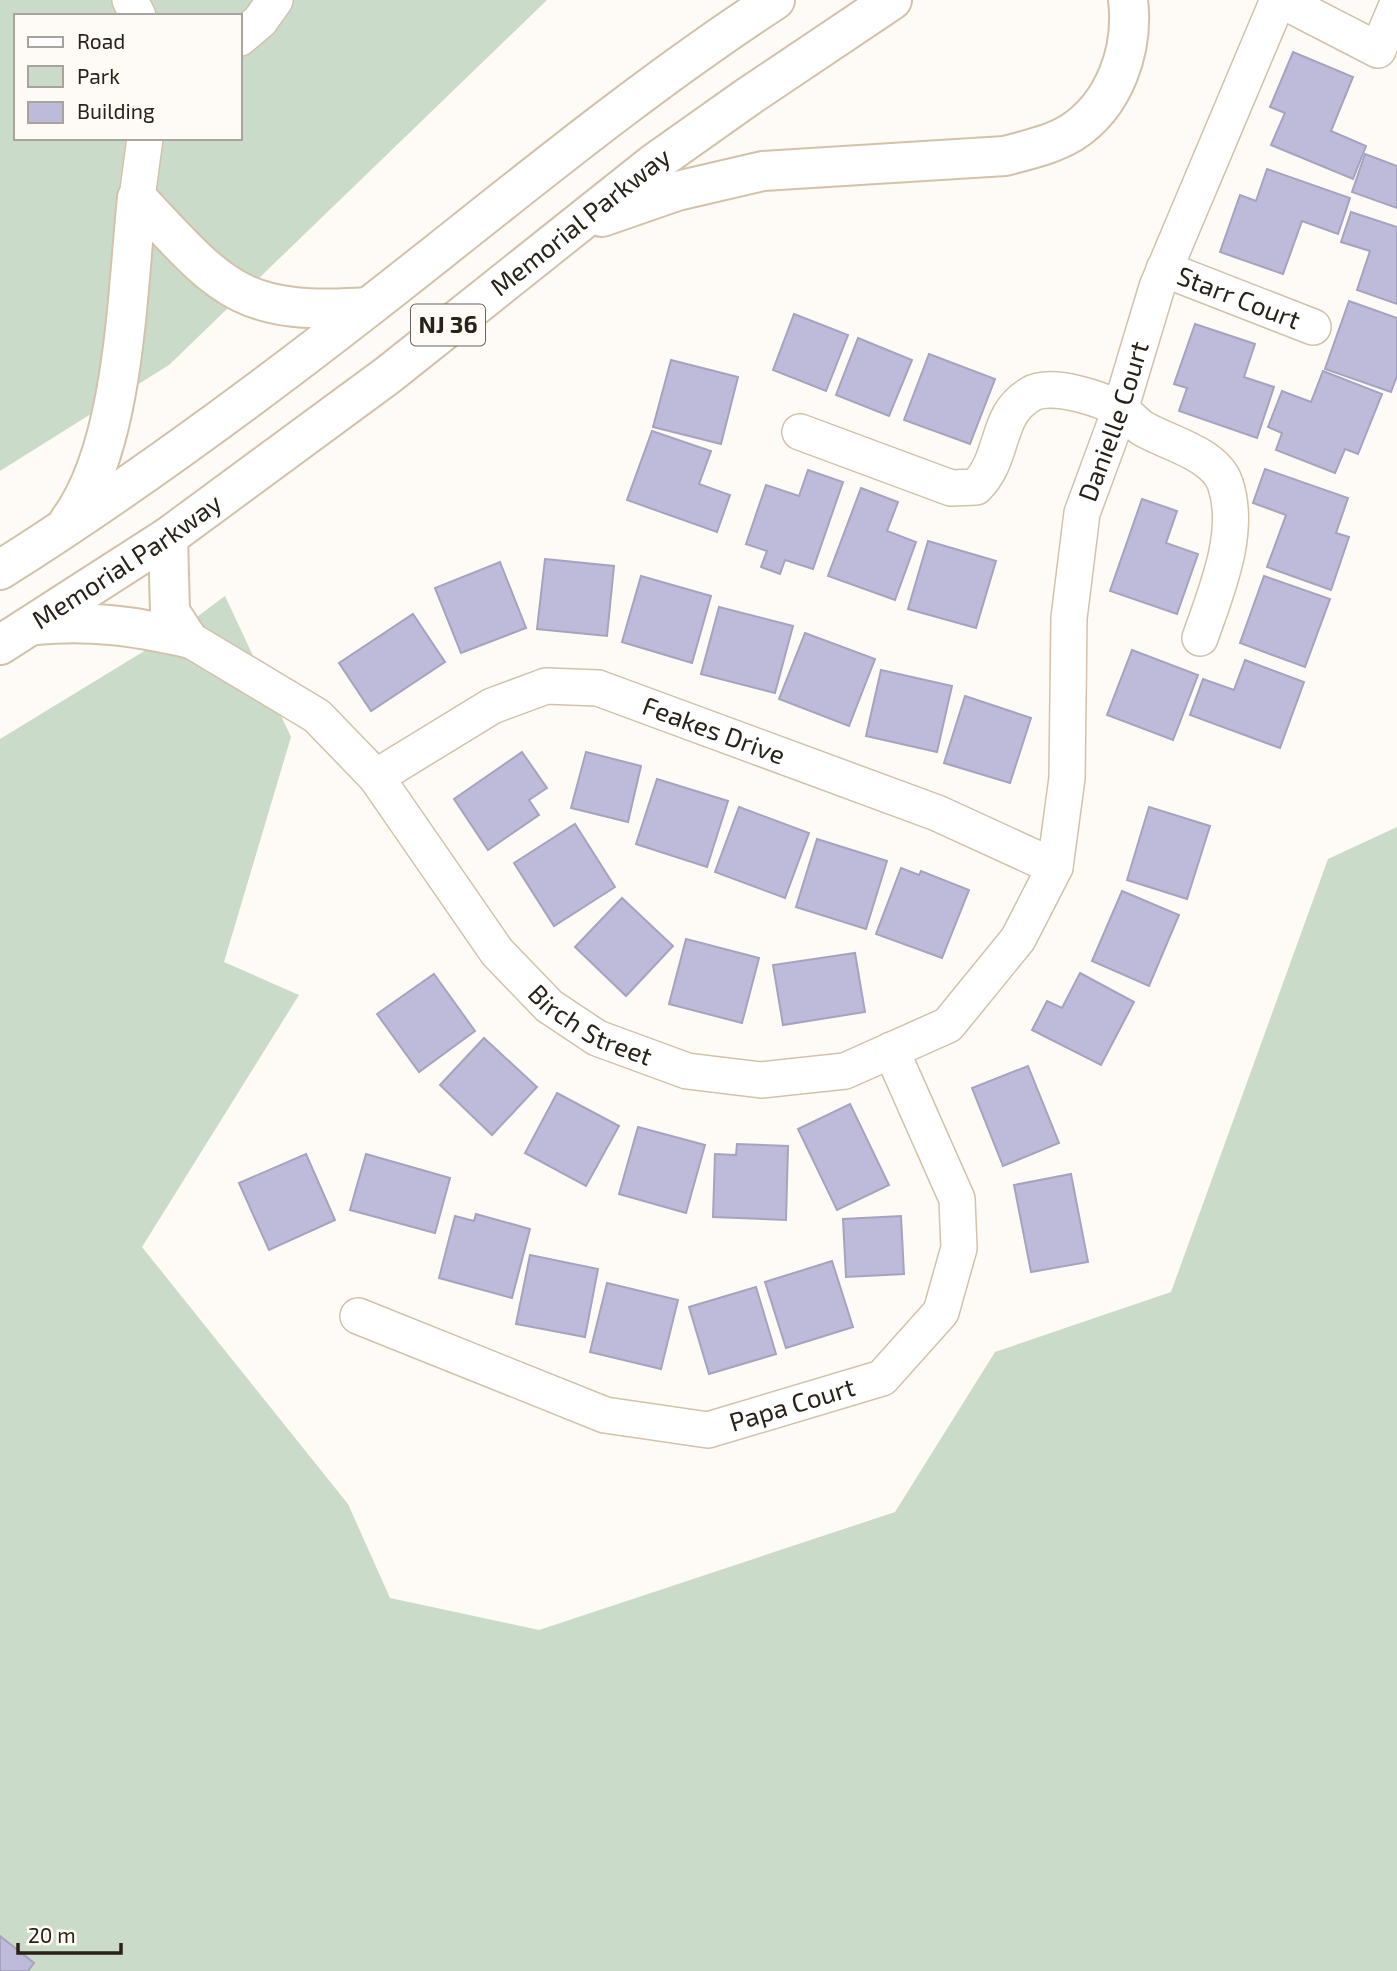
<svg xmlns="http://www.w3.org/2000/svg" width="1397" height="1971" font-family="'Exo 2',sans-serif">
<style>
.green{fill:#cbdbc9;fill-rule:evenodd}
.building{fill:#bebada;stroke:#a6a3be;stroke-width:2}
.lines{fill:none;stroke-linecap:round;stroke-linejoin:round}
.minor-casing{stroke:#d3c2aa;stroke-width:38}
.trunk-casing{stroke:#d3c2aa;stroke-width:42}
.minor{stroke:#fff;stroke-width:35}
.trunk{stroke:#fff;stroke-width:38}
.labels{text-anchor:middle;stroke-width:5;stroke-linejoin:round;paint-order:stroke}
.shield{fill:#fefaf5;stroke:#68635b;stroke-width:2}
.shield-label{font-size:24px;font-weight:bold;fill:#282219}
.street-label{font-size:26px;fill:#282219;stroke:#fefaf5}
</style>
<rect width="100%" height="100%" fill="#fefaf5"/>
<g class="green">
<path d="M0 0H547L169 365 0 471ZM16 16H240V138H16Z"/>
<polygon points="225,596 291,737 224,962 299,995 142,1247 348,1504 390,1598 539,1630 895,1512 995,1352 1171,1292 1328,859 1397,827 1397,1971 0,1971 0,739 182,628"/>
</g>
<g class="building">
<polygon points="1293,52 1353,77 1331,131 1366,146 1353,179 1271,145 1285,113 1270,107"/>
<polygon points="1365,154 1397,166 1397,208 1352,192"/>
<polygon points="1267,169 1350,198 1338,234 1302,221 1283,274 1220,252 1240,195 1256,201"/>
<polygon points="1351,212 1397,227 1397,304 1357,290 1370,251 1341,242"/>
<polygon points="1349,301 1397,318 1397,376 1391,392 1325,369"/>
<polygon points="794,314 848,335 826,391 773,370"/>
<polygon points="1195,324 1255,344 1244,377 1274,387 1257,438 1179,411 1187,388 1174,384"/>
<polygon points="858,338 912,360 889,416 836,395"/>
<polygon points="929,354 995,379 970,444 904,420"/>
<polygon points="671,360 738,377 721,444 653,427"/>
<polygon points="1323,371 1382,394 1358,454 1345,449 1335,473 1276,450 1282,433 1268,427 1282,391 1311,402"/>
<polygon points="652,431 711,451 699,484 730,495 717,532 627,500"/>
<polygon points="1265,469 1348,498 1336,533 1349,537 1331,590 1267,567 1286,515 1253,503"/>
<polygon points="808,470 843,482 813,569 785,560 780,574 761,567 767,551 746,544 766,485 799,496"/>
<polygon points="861,488 898,502 887,531 916,542 895,600 828,576"/>
<polygon points="1142,499 1177,511 1166,543 1198,554 1177,614 1110,591"/>
<polygon points="928,541 996,561 976,628 908,609"/>
<polygon points="545,559 614,566 607,636 537,629"/>
<polygon points="500,562 526,628 461,653 435,588"/>
<polygon points="641,576 711,596 692,663 622,642"/>
<polygon points="1264,576 1330,599 1305,667 1240,643"/>
<polygon points="719,607 793,626 775,693 701,674"/>
<polygon points="413,614 445,662 371,711 339,663"/>
<polygon points="805,633 875,659 849,726 779,699"/>
<polygon points="1132,650 1198,675 1173,740 1107,715"/>
<polygon points="1245,660 1304,682 1280,748 1190,715 1203,679 1234,690"/>
<polygon points="881,670 952,686 937,752 866,736"/>
<polygon points="965,696 1031,718 1010,783 944,763"/>
<polygon points="522,752 547,788 529,800 539,815 488,850 454,799"/>
<polygon points="586,752 641,766 628,822 571,808"/>
<polygon points="657,779 728,801 707,867 636,844"/>
<polygon points="739,807 809,833 785,898 715,872"/>
<polygon points="1149,807 1210,826 1187,899 1127,880"/>
<polygon points="575,824 615,887 554,926 514,863"/>
<polygon points="817,839 887,861 866,929 796,907"/>
<polygon points="901,868 919,875 921,871 969,890 942,958 876,934"/>
<polygon points="1122,891 1179,915 1149,986 1092,961"/>
<polygon points="622,898 673,946 626,996 575,947"/>
<polygon points="686,939 759,958 742,1023 669,1004"/>
<polygon points="855,953 865,1012 783,1025 773,965"/>
<polygon points="1080,973 1134,1002 1101,1065 1032,1030 1047,1001 1062,1008"/>
<polygon points="434,974 475,1031 419,1072 377,1014"/>
<polygon points="484,1038 537,1087 492,1135 440,1085"/>
<polygon points="1028,1066 1059,1143 1003,1166 972,1088"/>
<polygon points="557,1093 619,1126 586,1186 525,1153"/>
<polygon points="850,1104 889,1185 837,1210 798,1129"/>
<polygon points="638,1127 705,1145 686,1213 619,1194"/>
<polygon points="737,1144 788,1146 786,1220 713,1217 715,1154 736,1155"/>
<polygon points="306,1154 335,1220 269,1250 239,1183"/>
<polygon points="366,1154 450,1178 435,1233 350,1210"/>
<polygon points="1071,1174 1088,1262 1031,1272 1014,1185"/>
<polygon points="476,1214 530,1229 512,1298 439,1278 455,1216 474,1221"/>
<polygon points="901,1216 904,1274 846,1277 843,1219"/>
<polygon points="530,1255 598,1269 585,1337 516,1324"/>
<polygon points="832,1261 853,1327 786,1348 765,1282"/>
<polygon points="607,1283 678,1300 661,1369 590,1352"/>
<polygon points="756,1287 776,1354 709,1374 689,1307"/>
<polygon points="0,1936 34,1963 28,1971 0,1971"/>
</g>
<g class="lines">
<g class="minor-casing">
<g id="minor">
<polyline points="130,0 138,16"/>
<polyline points="1281,0 1378,50 1397,5"/>
<polyline points="240,38 260,21 275,0"/>
<polyline points="137,198 145,138"/>
<path id="s1" d="M1164 269 1313 327"/>
<path d="M800 432 951 488 976 487C1006 457 994 415 1031 394 1051 382 1103 399 1122 411 1129 416 1135 423 1142 428 1167 443 1214 453 1225 483 1242 532 1216 592 1200 638"/>
<path id="s2" d="M187 638 317 716 376 777 497 952 549 1006 597 1038 687 1071 761 1080 845 1071 948 1025 1018 939 1055 867 1067 778 1069 618 1082 513 1120 410 1157 287 1278 0"/>
<path id="s3" d="M376 777 492 706 546 686 598 688 937 813 1055 867"/>
<path id="s4" d="M358 1316 605 1415 708 1430 882 1378 941 1312 959 1248 957 1199 891 1050"/>
</g>
</g>
<g class="trunk-casing">
<g id="trunk">
<path d="M137 198C221 287 238 316 368 307"/>
<path d="M602 217 677 191 763 171 1005 156C1027 150 1051 145 1071 133 1115 105 1134 49 1128 0"/>
<path d="M69 521C125 445 127 293 137 198"/>
<polyline points="168,537 170,612 187,638"/>
<path d="M0 570C127 490 248 401 366 309 501 204 631 94 775 0"/>
<path d="M35 625C91 620 133 626 187 638"/>
<path id="s5" d="M0 645 168 537 388 375 653 164 749 96 892 0"/>
</g>
</g>
<use href="#minor" class="minor"/>
<use href="#trunk" class="trunk"/>
</g>
<g class="labels">
<rect class="shield" x="411" y="304.5" width="74" height="41" rx="5"/>
<g class="shield-label">
<text x="448" y="333">NJ 36</text>
</g>
<g class="street-label">
<text dy="9" stroke="none"><textPath href="#s5" startOffset="719">Memorial Parkway</textPath></text>
<text dy="9" stroke="none"><textPath href="#s1" startOffset="80">Starr Court</textPath></text>
<text dy="9" stroke="none"><textPath href="#s2" startOffset="1594">Danielle Court</textPath></text>
<text dy="9" stroke="none"><textPath href="#s5" startOffset="152">Memorial Parkway</textPath></text>
<text dy="9" stroke="none"><textPath href="#s3" startOffset="369">Feakes Drive</textPath></text>
<text dy="9" stroke="none"><textPath href="#s2" startOffset="570">Birch Street</textPath></text>
<text dy="9" stroke="none"><textPath href="#s4" startOffset="458">Papa Court</textPath></text>
</g>
</g>
<rect x="14" y="14" width="228" height="126" fill="#fefaf5" stroke="#a8a49d" stroke-width="2"/>
<rect x="28" y="37" width="35" height="10" fill="#ffffff" stroke="#a8a49d" stroke-width="2"/>
<text x="77" y="49" font-size="21" fill="#282219">Road</text>
<rect x="28" y="66" width="35" height="21" fill="#cbdbc9" stroke="#a8a49d" stroke-width="2"/>
<text x="77" y="84" font-size="21" fill="#282219">Park</text>
<rect x="28" y="102" width="35" height="21" fill="#bebada" stroke="#a8a49d" stroke-width="2"/>
<text x="77" y="119" font-size="21" fill="#282219">Building</text>
<path d="M18 1943v10h103v-10" fill="none" stroke="#282219" stroke-width="3.5"/>
<text x="28" y="1943" font-size="21" fill="#282219" stroke="#fefaf5" stroke-width="5" paint-order="stroke">20 m</text>
</svg>
